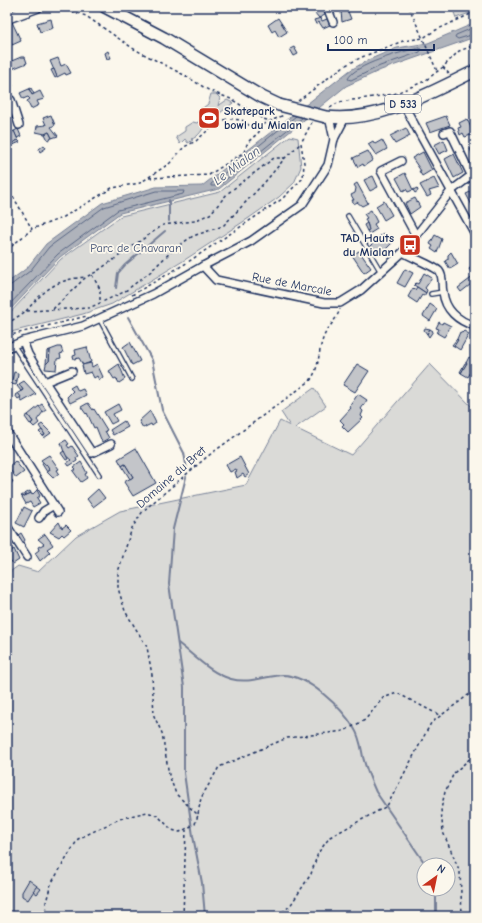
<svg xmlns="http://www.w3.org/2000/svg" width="482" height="923" font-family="'Comic Neue',sans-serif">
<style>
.green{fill:#dadad7;stroke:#7a849a;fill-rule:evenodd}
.water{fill:#afb3bb;stroke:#747e96}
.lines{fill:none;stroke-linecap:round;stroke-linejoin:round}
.shore{stroke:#566483;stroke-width:1}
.stream{stroke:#747e96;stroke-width:2}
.building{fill:#c3c5c9;stroke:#1b2f5e}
.lane-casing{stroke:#1b2f5e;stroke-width:6}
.street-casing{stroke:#1b2f5e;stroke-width:10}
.secondary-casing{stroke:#1b2f5e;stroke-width:13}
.primary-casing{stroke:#1b2f5e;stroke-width:14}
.path{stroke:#1b2f5e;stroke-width:1.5;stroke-dasharray:3 3;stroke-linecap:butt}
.lane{stroke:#fbf7ec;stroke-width:3.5}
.street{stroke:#fbf7ec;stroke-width:7}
.secondary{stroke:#fbf7ec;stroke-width:10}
.primary{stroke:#fbf7ec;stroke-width:11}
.primary-bridge-casing{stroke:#1b2f5e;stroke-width:14;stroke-linecap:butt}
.primary-bridge{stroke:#fbf7ec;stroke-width:11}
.labels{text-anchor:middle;stroke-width:3.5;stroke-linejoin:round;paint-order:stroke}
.shield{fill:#fbf7ec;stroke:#5e6b89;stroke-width:1}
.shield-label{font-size:11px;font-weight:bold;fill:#1b2f5e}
.poi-label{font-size:12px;font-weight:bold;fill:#1b2f5e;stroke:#fbf7ec;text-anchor:start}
.park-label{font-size:12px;fill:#415176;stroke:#fbf7ec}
.street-label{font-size:12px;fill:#1b2f5e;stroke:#fbf7ec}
.water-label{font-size:13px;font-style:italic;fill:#47577a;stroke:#fbf7ec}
</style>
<rect width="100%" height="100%" fill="#fbf7ec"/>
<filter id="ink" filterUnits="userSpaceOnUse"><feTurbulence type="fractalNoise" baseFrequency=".025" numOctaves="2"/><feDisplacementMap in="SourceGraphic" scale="8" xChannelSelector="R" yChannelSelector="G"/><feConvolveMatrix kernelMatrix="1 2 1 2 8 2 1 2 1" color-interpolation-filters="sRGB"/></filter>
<g filter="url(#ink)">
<g class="green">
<polygon points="452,7 475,7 475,11 456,18"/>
<path d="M211 94H216L220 98 218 106 227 100 233 103 216 116 217 119 212 122 211 120 206 122C204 128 198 138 191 139L193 140 188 143 185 139 180 144 176 137 185 131V127L193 122 197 123 202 118 199 111 208 104Z"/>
<polygon points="290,136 298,138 301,167 294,183 279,197 249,218 183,261 112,304 83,314 7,333 7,316 61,259 121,216 220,192"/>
<path d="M430 364 475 410V916H7V574L18 566 38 572 76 536 120 511 246 485 280 421 290 426 281 412 314 388 326 406 295 428 351 455ZM424 865H448V889H424Z"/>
</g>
<polygon class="water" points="475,23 475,37 381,70 346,86 219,189 120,213 60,257 7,313 7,283 27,268 46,244 102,203 156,187 202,186 349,71 368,60 397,48 428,43"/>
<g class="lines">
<g class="shore">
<polyline points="475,27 456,35 455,37 458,39 475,34"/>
<path d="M419 48 421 49 420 52 380 66 351 80 348 79C353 65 404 51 419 48Z"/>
<polyline points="296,116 211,184 211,186 218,186 302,118"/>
<polyline points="7,286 11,285 30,271 49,247 104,207 156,191 184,191 183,194 118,210 58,254 7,307"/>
</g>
<g class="stream">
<polyline points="169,200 169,221"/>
<polyline points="116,288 118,273 125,265 165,231"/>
<polyline points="128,317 152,360 162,410 184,453 187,470"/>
<polyline points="186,477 173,529 169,584 184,687 184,773 193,836 202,883 205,916"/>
<path d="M178 643C195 656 210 673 231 679 249 684 265 676 283 675 308 675 342 708 354 728 360 737 361 747 363 757 366 769 371 781 376 792L426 865"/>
<polyline points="436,916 436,889"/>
</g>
</g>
<g class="building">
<polygon points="316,7 318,11 323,9 325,15 319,18 314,12 312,13 310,10"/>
<polygon points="347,9 351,19 342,22 341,11"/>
<polygon points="278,18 287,32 279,37 275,30 272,32 268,25"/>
<polygon points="321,18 322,21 327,19 330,25 323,28 319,22 316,24 314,20"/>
<polygon points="51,19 53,28 40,32 37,23"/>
<polygon points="12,22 21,41 12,45 7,34 7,24"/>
<polygon points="294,47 298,54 294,56 290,49"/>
<polygon points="108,51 111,58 107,59 105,53"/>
<polygon points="21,57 25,57 27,63 7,71 7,63"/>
<polygon points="58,58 61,66 66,64 71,73 66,75 65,73 57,77 50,61"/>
<polygon points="54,69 57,77 55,78 51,70"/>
<polygon points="10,80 13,86 7,88 7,81"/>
<polygon points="31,88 34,94 32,95 29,89"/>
<polygon points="29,89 32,95 40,91 44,99 37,101 39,105 31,109 27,101 30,99 28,97 23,99 20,93"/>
<polygon points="51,115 55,125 51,127 58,136 52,138 49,132 45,134 36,132 37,126 46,125 43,118"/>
<polygon points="446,116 450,125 430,132 426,123"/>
<polygon points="467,119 474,134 465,137 463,133 460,135 458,128 461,127 459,123"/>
<polygon points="406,128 410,136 395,144 390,136"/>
<polygon points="18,129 21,136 17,138 14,131"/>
<polygon points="14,131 18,140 13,143 12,141 11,143 7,142 7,135"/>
<polygon points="49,132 52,138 48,140 45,134"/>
<polygon points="18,140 20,142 13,145 11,143 12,141 13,143"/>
<polygon points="382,140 387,149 376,155 368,144 373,141 375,144"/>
<polygon points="444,140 448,150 439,154 434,145"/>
<polygon points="44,145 46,148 40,152 39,149"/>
<polygon points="475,147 475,160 470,149"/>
<polygon points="368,151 373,160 364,166 363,164 358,167 353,158"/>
<polygon points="423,152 432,170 422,176 419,171 421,171 412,158"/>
<polygon points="454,154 463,173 454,178 445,159"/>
<polygon points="405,173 413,190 408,192 406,189 403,191 396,178"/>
<polygon points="373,176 378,187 370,191 364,180"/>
<polygon points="434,178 439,188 429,191 431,195 427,197 420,185"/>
<polygon points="357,183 368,203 362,206 357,202 354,204 352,200 354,200 351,195 355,193 356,188 354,185"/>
<polygon points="417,188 418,191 415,193 413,190"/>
<polygon points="475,190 475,211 466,194"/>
<polygon points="415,198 420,207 410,214 405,203"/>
<polygon points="384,201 392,215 384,220 376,206"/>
<polygon points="371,210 377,222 374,224 377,229 369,234 367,231 368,226 365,219 367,218 364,214"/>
<polygon points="367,223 369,230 367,231 364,225"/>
<polygon points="383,233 393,242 380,255 370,246"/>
<polygon points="435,235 442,239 437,253 431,249 433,246 430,244"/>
<polygon points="359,251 371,268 364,273 352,255"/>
<polygon points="451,252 458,264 450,269 445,261 448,259 448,255"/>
<polygon points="472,266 475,270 475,278 469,269"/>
<polygon points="405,269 413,273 405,287 397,283"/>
<polygon points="424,273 432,278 425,288 427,290 426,293 414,285 416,283 418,284"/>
<polygon points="474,276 475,281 461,292 458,288"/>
<polygon points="417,287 426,293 424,296 422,295 417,303 408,297 413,288 415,290"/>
<polygon points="430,304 437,309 430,321 423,316"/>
<polygon points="439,322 442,324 443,322 451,326 444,337 437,333 439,329 436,328"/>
<polygon points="425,328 430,329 427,334 424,330"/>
<polygon points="430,329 433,331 429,337 427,334"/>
<polygon points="464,331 469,334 460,350 454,346 460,332 462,333"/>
<polygon points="457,339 458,340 454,346 452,345"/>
<polygon points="130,342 140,361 132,365 123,347"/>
<polygon points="58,347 61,347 63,353 60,354 61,358 57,359 56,370 45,369 46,364 49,361 50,350"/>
<polygon points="87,347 91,362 83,365 79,358 74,359 73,356 76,355 75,350"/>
<polygon points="50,350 49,361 46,364 47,351"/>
<polygon points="469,357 475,361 475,365 468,377 461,373"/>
<polygon points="91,363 92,367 97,364 103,377 99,380 97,376 94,378 91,372 84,374 82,365"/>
<polygon points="465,363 467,363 461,373 460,372"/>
<polygon points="119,364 125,379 119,383 116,378 114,379 109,371"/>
<polygon points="357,364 369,371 355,392 343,385"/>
<polygon points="14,372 18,373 17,381 12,380"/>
<polygon points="12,380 17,381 16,385 11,384"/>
<polygon points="24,381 36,394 22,402 18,393 23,390 19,384"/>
<polygon points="19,384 23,390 21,391 17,386"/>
<polygon points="75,385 78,391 83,389 86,395 70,403 67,397 73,391 70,388"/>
<polygon points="18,393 21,397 18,399 15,395"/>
<polygon points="358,394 367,400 361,409 363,411 361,416 363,418 348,432 342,426 344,424 340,420 351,408 349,407"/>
<polygon points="88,403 93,410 94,409 107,430 105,431 109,438 102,442 96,427 94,428 87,413 86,414 81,407"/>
<polygon points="42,404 46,410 43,412 39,406"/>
<polygon points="118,404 121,410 113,414 117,421 111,424 104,412"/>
<polygon points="39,406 43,412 37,420 39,423 34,427 31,424 33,422 28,415"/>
<polygon points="150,411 156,423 152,426 151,424 143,428 139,421"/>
<polygon points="28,415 33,422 30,424 25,417"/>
<polygon points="124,421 128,427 113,435 110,430"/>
<polygon points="42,424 51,433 44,438 43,436 45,435 39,426"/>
<polygon points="42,430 45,435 43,436 39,432"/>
<polygon points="66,440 69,444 67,445 69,448 72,446 79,456 76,458 77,461 69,466 67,463 71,460 65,455 61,443"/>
<polygon points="136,448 156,483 133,496 124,482 133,477 125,464 122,466 118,459"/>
<polygon points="64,451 68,459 66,460 61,453"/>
<polygon points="49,455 59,469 57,470 59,473 53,478 47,472 50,470 41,460"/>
<polygon points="240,457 249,474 245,477 243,474 237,478 235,472 237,471 236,469 230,472 226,465"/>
<polygon points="15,461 24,472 16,478 8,467"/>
<polygon points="81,462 87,473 85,474 87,478 81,482 73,471 76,469 74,467"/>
<polygon points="44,463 46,466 47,465 50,470 47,472 42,464"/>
<polygon points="125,464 133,477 130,479 122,466"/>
<polygon points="7,478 13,481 11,484 9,483 8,485 11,487 9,493 7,492"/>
<polygon points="98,489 105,498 93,507 87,499"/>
<polygon points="37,490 40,496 37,498 40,503 33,507 30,502 26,504 22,497 31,493 32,495"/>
<polygon points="30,491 31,493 22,497 21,496"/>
<polygon points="24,507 32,511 24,527 16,523"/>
<polygon points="59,522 62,528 66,525 71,530 64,536 62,534 59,537 50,532"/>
<polygon points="21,533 25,540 23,543 18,535"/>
<polygon points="45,534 53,545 47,549 50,552 40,561 35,553 39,550 38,547 44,544 38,539"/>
<polygon points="8,540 12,550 7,554 7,540"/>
<polygon points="14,549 19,560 13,564 11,561 8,563 7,561 7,554"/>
<polygon points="29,880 37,886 28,900 22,896 22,892"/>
<polygon points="37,886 41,889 37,894 33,891"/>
</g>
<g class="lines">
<g class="lane-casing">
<g id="lane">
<polyline points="348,216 381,272"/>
<polyline points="431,294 443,292"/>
<polyline points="99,318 132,379"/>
<polyline points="14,346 99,475"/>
</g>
</g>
<g class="street-casing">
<g id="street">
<polyline points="327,7 333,22"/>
<polyline points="11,100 19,125"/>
<polyline points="407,111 475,234"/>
<polyline points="329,117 334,139"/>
<polyline points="444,133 450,131 472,177"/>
<polyline points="401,161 381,171 416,236"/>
<path d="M403 252C410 257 434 266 439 271 444 277 441 285 443 292 445 310 458 321 475 326"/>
<polyline points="203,266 216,280 324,303 340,303 361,290 403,252 451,191 468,178 475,176"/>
<polyline points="23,341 28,354 45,382 92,453 111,444"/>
<polyline points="7,348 23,341 83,326 153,294 203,266 251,241 302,205 328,165 334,139 345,118"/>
<polyline points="45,382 72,371"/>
<polyline points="7,432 58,512"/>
<polyline points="39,518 44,511 54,505"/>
<polyline points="7,526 27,557"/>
</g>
</g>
<g class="secondary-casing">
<polyline id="secondary" points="7,18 37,7"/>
</g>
<g class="primary-casing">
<g id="primary">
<polyline points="105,7 164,38 262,97 279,105"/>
<path d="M326 117C379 123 429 93 475 71"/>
</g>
</g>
<g class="path">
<polyline points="60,7 86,16 134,49 184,75 210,91 231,99 263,119 272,121"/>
<polyline points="409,7 437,71"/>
<polyline points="443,67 450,75"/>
<polyline points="298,101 344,66 362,57 403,41 423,38 436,30 475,12"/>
<polyline points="330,108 339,102 394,94 425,81 443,67 459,51 475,45"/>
<polyline points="149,178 209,175 244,152 248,142 259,132 260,126"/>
<polyline points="7,186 32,229"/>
<polyline points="7,250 32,229 62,218 112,188 140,183 170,163 184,147 196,141 218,121 229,119 242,120 251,127 260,126 284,115"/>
<polyline points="92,275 100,289 100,302"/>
<polyline points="132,295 185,264 282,199 303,178 304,163 301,143 312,122"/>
<polyline points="53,309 86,277 96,272 163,225 194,221 210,214 228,193 274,158 285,158"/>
<path d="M26 311C45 289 57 279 86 277"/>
<polyline points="7,324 26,311 89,308 124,292 150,272 175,248 193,236 223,226 265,182 285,158 301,143"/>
<polyline points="7,336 87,316"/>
<polyline points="198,814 201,798 219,767 287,738 344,731 365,720 383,698 397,693 441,716"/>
<path d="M47 916 46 902 51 884 78 839 119 819 147 812 158 816 172 830 180 832 195 824 198 815 176 794 169 775 162 733 154 716 152 675 147 647 125 611 118 588V572L132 528 143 511 208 456 310 381C321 365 317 353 324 336 328 327 337 319 340 309"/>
<polyline points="183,916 186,830"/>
<polyline points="271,916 280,914 290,906 311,874 318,853 330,837 387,806 431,723 475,690"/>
<polyline points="460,916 462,914 460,872 443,832 441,809 445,792 454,773 475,754"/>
</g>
<use href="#lane" class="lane"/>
<use href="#street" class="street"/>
<use href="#secondary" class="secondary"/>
<use href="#primary" class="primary"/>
<g class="primary-bridge-casing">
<polyline id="primary-bridge" points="279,105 326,117"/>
</g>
<use href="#primary-bridge" class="primary-bridge"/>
</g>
</g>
<defs>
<g id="stadium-square" transform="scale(1.15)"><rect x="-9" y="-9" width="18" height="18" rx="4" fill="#c8321e" stroke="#fbf7ec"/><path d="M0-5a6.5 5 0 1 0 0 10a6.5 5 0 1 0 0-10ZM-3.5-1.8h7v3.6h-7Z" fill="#fff"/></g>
<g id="bus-square" transform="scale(1.15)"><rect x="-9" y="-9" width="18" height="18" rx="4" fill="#c8321e" stroke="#fbf7ec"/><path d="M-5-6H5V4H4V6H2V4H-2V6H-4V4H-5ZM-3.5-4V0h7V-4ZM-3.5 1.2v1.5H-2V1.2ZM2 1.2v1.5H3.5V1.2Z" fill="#fff"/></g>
</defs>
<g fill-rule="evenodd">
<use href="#stadium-square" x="209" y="118"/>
<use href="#bus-square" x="410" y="245"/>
</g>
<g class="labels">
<rect class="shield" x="385" y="95" width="36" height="18" rx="3"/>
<g class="shield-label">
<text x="403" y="108">D 533</text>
</g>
<g class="poi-label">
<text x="224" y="115">Skatepark<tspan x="224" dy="14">bowl du Mialan</tspan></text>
<text x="394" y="242" text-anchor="end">TAD Hauts<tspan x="394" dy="14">du Mialan</tspan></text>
</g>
<g class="park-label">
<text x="136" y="252">Parc de Chavaran</text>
</g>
<g class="street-label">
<text transform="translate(292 284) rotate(11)" y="4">Rue de Marcale</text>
<text transform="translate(171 477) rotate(-41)" y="4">Domaine du Bret</text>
</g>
<g class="water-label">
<text transform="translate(236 165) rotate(-37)" y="5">Le Mialan</text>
</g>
</g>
<rect width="482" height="923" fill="none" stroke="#fbf7ec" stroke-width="24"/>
<rect x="12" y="12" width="458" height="899" fill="none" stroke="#1b2f5e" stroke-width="1.5" filter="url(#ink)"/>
<g transform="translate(436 877) rotate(33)"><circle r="19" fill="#fbf7ec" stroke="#a1a7b3"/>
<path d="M0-3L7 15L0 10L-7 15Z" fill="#c8321e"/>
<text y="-6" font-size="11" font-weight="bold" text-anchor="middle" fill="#1b2f5e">N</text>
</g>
<path d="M328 44v6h106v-6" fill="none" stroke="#1b2f5e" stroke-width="2"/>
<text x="334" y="44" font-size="12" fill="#1b2f5e" stroke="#fbf7ec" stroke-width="3" paint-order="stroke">100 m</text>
</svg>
